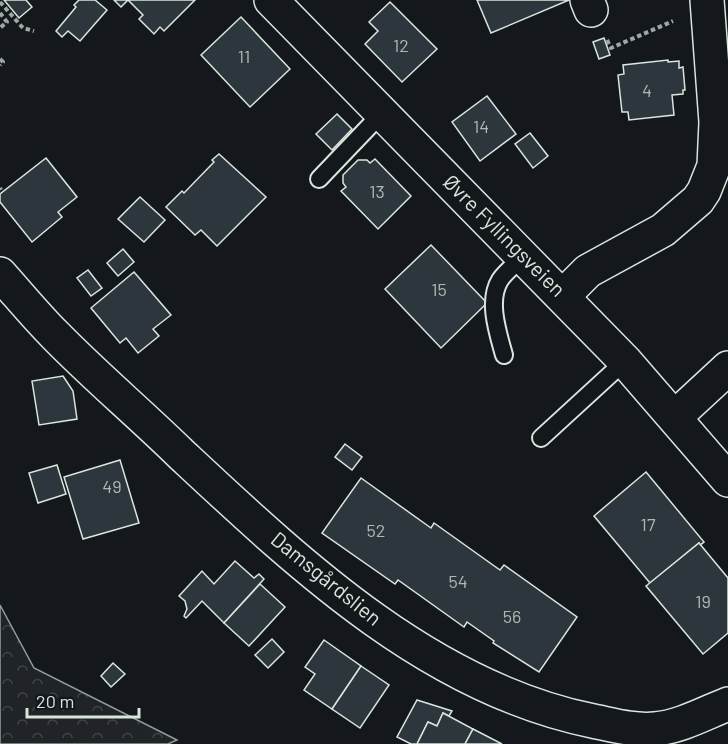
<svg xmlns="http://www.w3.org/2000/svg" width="728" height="744" font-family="Barlow,sans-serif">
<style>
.forest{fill:url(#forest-crowns);stroke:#939e99;stroke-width:1.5}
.building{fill:#2c363c;stroke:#d8e6dc;stroke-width:1.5}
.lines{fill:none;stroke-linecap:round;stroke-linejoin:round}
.service-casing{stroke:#d8e6dc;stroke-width:20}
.minor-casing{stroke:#d8e6dc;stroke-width:36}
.secondary-casing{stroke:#d8e6dc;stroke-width:36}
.path{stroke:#9da8a2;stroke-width:4;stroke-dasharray:4.5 3;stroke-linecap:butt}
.service{stroke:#14181c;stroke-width:16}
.minor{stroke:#14181c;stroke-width:33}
.secondary{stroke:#14181c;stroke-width:33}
.labels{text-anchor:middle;stroke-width:4.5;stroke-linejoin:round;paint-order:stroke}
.number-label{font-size:18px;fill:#adbab4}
.street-label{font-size:21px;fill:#d8e6dc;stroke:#14181c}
</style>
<defs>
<pattern id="forest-crowns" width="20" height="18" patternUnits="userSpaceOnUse" patternTransform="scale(1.5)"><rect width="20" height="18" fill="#202428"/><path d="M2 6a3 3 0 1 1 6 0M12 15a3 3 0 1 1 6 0" fill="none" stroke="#404447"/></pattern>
</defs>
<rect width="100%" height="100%" fill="#14181c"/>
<polygon class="forest" points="0,605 34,668 177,740 168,744 0,744"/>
<g class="building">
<polygon points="4,0 26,0 32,7 19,18"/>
<polygon points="79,0 95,0 107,10 80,41 68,31 62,37 56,31 76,7 74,5"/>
<polygon points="114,0 195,0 164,31 160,27 154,34 139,19 143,15 128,0 121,7"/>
<polygon points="477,0 569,0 491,33"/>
<polygon points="390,2 437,49 402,82 365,44 378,31 369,22"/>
<polygon points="241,17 290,69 250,107 201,55"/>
<polygon points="604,38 610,55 599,59 593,42"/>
<polygon points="668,60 668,62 679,61 679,68 683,67 685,90 683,90 683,94 672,95 674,115 629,120 628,112 622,112 618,75 624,74 623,65"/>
<polygon points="487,96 516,134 480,161 452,122"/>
<polygon points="337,114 352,129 332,150 316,134"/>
<polygon points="530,133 548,156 533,168 515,144"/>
<polygon points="219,154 266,197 217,246 201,230 195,235 166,207 182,191 184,193 214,162 212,160"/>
<polygon points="46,158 77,197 58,212 62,217 32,242 0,202 0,194"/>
<polygon points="375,159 411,196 378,229 341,191 346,187 343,183 343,175 358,160 367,160 370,163"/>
<polygon points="140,197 165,220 144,242 118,219"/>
<polygon points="431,245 487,303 441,348 385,289"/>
<polygon points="123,249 134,262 118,276 107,263"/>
<polygon points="88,270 102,288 91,296 77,278"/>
<polygon points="134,272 171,315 153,329 159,336 138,353 126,338 120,343 91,308"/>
<polygon points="63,376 73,391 77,419 39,425 32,381"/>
<polygon points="345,444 362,457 352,470 335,457"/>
<polygon points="120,460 139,523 83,539 64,477"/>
<polygon points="57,465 66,494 38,503 29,473"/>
<polygon points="646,472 704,542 700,545 699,543 650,583 594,516"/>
<polygon points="361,478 431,528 434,523 500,570 504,565 577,617 539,672 493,643 494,641 467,622 464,627 398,580 395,584 322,533"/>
<polygon points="699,543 728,578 728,633 703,654 646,586"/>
<polygon points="235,561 254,578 259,574 264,579 224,623 202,601 186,618 184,616 187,609 185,601 179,596 202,571 214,584"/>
<polygon points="260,584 285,607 249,646 224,623"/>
<polygon points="272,639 284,652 268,668 255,655"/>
<polygon points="324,640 361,666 332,709 304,690 315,674 305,667"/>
<polygon points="113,663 125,674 111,687 101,676"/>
<polygon points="361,666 389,685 360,728 332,709"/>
<polygon points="417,700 452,711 449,716 443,713 437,726 428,722 417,744 411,744 397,737"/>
<polygon points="443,713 473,729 465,744 417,744 428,722 437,726"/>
<polygon points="473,729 502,744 465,744"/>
</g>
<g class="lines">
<g class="service-casing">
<g id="service">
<polyline points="319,179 382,113"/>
<path d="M504 355C498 333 487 301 500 280 506 271 516 264 524 256"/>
<polyline points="541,438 625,361"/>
</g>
</g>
<g class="minor-casing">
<g id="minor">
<polyline points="587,0 591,10"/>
<path d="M0 274C18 294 36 316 55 335 95 376 139 413 180 453 298 563 429 688 593 721 613 725 634 731 655 729 680 727 705 713 728 704"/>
<polyline points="563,296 588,271 663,230 698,200 704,191 714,166 716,122 707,0"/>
<polyline points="675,417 728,368"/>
</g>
</g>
<g class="secondary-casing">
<polyline id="secondary" points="271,0 625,361 728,480"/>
</g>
<g class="path">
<polyline points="0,2 23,28 34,31"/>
<polyline points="0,13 7,22 0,28"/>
<polyline points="607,40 611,48 673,21"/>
<polyline points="0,59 3,62 0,65"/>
<polyline points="0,188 1,190"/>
</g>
<use href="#service" class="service"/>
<use href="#minor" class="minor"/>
<use href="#secondary" class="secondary"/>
</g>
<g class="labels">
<g class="number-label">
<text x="401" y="52">12</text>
<text x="244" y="63">11</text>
<text x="647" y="97">4</text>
<text x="481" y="133">14</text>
<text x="377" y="198">13</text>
<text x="439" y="296">15</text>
<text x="112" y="493">49</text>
<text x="648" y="531">17</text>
<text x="376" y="537">52</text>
<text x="458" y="588">54</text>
<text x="703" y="608">19</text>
<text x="512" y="623">56</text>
</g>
<g class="street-label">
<text transform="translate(504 236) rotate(45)" y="7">Øvre Fyllingsveien</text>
<text transform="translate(326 579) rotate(39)" y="7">Damsgårdslien</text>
</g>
</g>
<path d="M27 708v9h112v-9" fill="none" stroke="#d8e6dc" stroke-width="3"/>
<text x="36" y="708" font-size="18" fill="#d8e6dc" stroke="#14181c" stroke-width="4.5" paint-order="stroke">20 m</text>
</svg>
